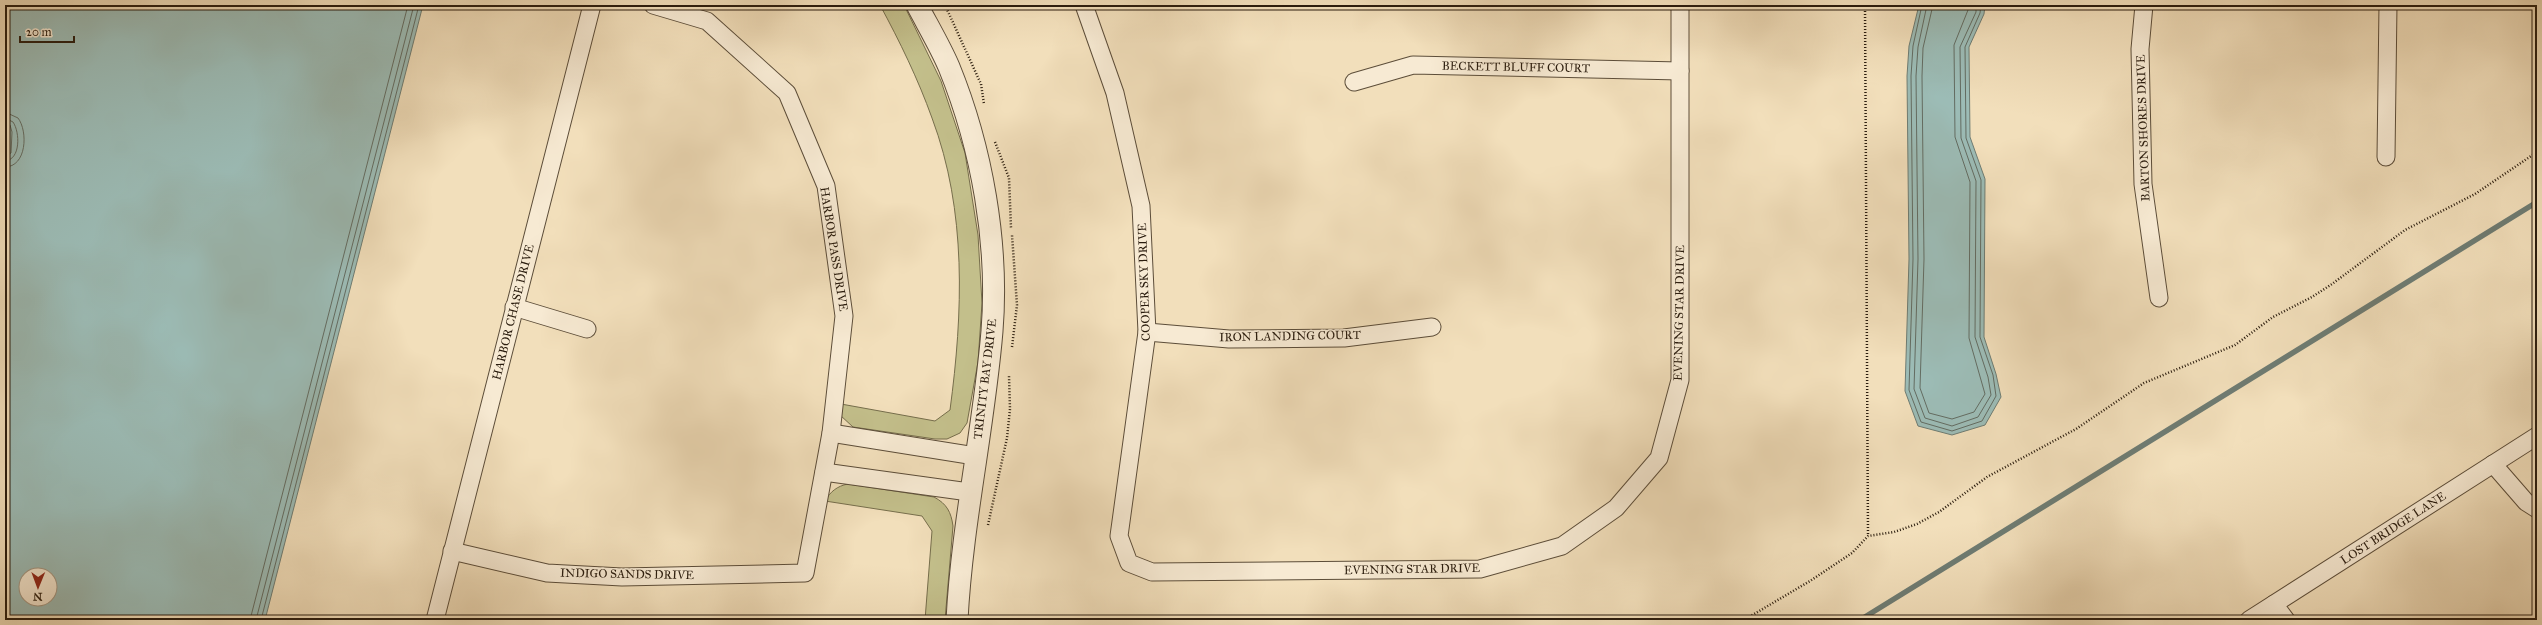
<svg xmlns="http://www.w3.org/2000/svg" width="2542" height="625" font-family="'IM FELL Great Primer',serif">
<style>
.green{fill:#c3bf8b;stroke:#766e4c}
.water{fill:#9cbcb6;stroke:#6e7c73;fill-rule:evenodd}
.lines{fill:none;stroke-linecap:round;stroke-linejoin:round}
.shore{stroke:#636c62;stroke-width:1}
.stream{stroke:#6e7c73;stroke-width:5.5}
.minor-casing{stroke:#5c4d39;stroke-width:19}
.tertiary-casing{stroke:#5c4d39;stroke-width:23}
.path{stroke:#2a1c0e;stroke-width:2.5;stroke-dasharray:1 2;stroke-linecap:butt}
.minor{stroke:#f7ead3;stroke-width:17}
.tertiary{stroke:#f7ead3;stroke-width:21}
.labels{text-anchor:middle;stroke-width:3;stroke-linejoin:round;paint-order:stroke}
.street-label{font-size:12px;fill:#2a1c0e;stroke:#f7ead3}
</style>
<rect width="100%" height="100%" fill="#f2dfbb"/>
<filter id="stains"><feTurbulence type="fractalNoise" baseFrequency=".005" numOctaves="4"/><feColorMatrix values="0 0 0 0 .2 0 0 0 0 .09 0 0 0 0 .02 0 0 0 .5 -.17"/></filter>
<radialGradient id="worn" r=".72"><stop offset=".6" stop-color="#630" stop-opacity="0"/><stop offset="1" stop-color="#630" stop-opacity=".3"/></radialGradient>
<g class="green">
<path d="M880 5H904L941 81 965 153 978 235 982 303 978 362 967 423 960 433 947 439H935L853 427 840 415 841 404 935 421 950 410C963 313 967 211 932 118 918 79 900 42 880 5Z"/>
<path d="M848 484 934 497C947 504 951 512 953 526L945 620H925L932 531 922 516 825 501C830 492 837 486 848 484Z"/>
</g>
<g class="water">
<path d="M5 5H423L265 620H5V187L8 132 5 121ZM26 575H50V599H26Z"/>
<polygon points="1919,5 1985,5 1984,14 1969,47 1970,137 1985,179 1984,337 1996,374 2001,397 1985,425 1952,435 1918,426 1905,391 1909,259 1907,76 1909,46"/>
</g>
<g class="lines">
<g class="shore">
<polyline points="1922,5 1913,46 1911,76 1913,259 1909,390 1921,422 1952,431 1982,421 1996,396 1993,375 1980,337 1981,180 1966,138 1965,47 1980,13 1981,5"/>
<polyline points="1927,5 1918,47 1916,76 1918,259 1914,389 1925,418 1952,426 1978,417 1991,395 1988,377 1975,337 1976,181 1961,138 1960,47 1976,12 1976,5"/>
<polyline points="1933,5 1923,48 1922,76 1924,259 1920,388 1929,413 1952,419 1974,412 1985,394 1969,338 1970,182 1955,137 1954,45 1970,5"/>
<path d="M5 112 18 118C28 131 27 167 5 167"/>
<path d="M5 118 13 122C20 132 21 160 5 161"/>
<polyline points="5,123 10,125 12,132 11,153 5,156"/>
<polyline points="250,620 408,5"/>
<polyline points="256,620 414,5"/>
<polyline points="261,620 419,5"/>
</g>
<polyline class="stream" points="1860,620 2537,202"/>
<g class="minor-casing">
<g id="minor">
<polyline points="1084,5 1115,93 1141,206 1147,332 1119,536 1129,563 1152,572 1480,569 1562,546 1616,508 1659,458 1680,380 1680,5"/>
<polyline points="2144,5 2140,49 2143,184 2159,298"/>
<polyline points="1354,82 1413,65 1680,71"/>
<polyline points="2386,157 2388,5"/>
<polyline points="514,307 587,329"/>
<polyline points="1147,332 1229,339 1344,338 1432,327"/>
<polyline points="831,433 975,456"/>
<polyline points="2493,464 2526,502 2537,509"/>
<polyline points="824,472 969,492"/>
<polyline points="452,551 547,573 622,577 805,573 831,433 844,316 826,186 787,93 707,21 653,5"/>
<polyline points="2274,604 2286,620"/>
<polyline points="435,620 592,5"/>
<polyline points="2249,620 2537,436"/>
</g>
</g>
<g class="tertiary-casing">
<path id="tertiary" d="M917 5C928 26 940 46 949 67 982 148 999 244 992 331 984 428 962 523 957 620"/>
</g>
<g class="path">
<polyline points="945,5 981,84 984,104"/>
<polyline points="1865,5 1868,536"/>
<polyline points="995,142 1009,178 1011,228"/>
<polyline points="1012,347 1017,305 1012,235"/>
<polyline points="988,525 1007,438 1010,409 1009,376"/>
<polyline points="1744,620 1810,581 1852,553 1868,536 1894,532 1917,524 1939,512 1987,477 2076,429 2144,383 2235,345 2273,317 2312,297 2332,284 2405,230 2475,194 2537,152"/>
</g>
<use href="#minor" class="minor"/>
<use href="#tertiary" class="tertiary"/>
</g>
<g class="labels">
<g class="street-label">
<text transform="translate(1516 67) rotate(1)" y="4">BECKETT BLUFF COURT</text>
<text transform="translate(2143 128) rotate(-92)" y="4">BARTON SHORES DRIVE</text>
<text transform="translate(834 249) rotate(81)" y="4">HARBOR PASS DRIVE</text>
<text transform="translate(1144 282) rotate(-92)" y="4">COOPER SKY DRIVE</text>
<text transform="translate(513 312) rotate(-76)" y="4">HARBOR CHASE DRIVE</text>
<text transform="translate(1679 313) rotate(-89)" y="4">EVENING STAR DRIVE</text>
<text transform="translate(1290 336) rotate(-1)" y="4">IRON LANDING COURT</text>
<text transform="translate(985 379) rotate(-83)" y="4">TRINITY BAY DRIVE</text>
<text transform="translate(2393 528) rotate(-33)" y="4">LOST BRIDGE LANE</text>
<text transform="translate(1412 569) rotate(-1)" y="4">EVENING STAR DRIVE</text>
<text transform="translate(627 574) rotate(1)" y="4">INDIGO SANDS DRIVE</text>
</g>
</g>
<rect width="2542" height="625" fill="none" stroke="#f2dfbb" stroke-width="20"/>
<rect x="6" y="6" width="2530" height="613" fill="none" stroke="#2a1c0e" stroke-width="2"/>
<rect x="10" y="10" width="2522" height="605" fill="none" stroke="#2a1c0e"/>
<g transform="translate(38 587) rotate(181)"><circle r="19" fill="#f7ead3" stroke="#a59884"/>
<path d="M0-3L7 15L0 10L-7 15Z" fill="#8f2418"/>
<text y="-6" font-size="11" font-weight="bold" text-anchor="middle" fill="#2a1c0e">N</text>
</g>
<path d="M20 36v6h54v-6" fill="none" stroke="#2a1c0e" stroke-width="2"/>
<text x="26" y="36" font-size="12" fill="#2a1c0e" stroke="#f7ead3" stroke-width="3" paint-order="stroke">20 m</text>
<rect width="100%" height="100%" filter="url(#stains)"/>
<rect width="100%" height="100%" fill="url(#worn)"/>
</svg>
